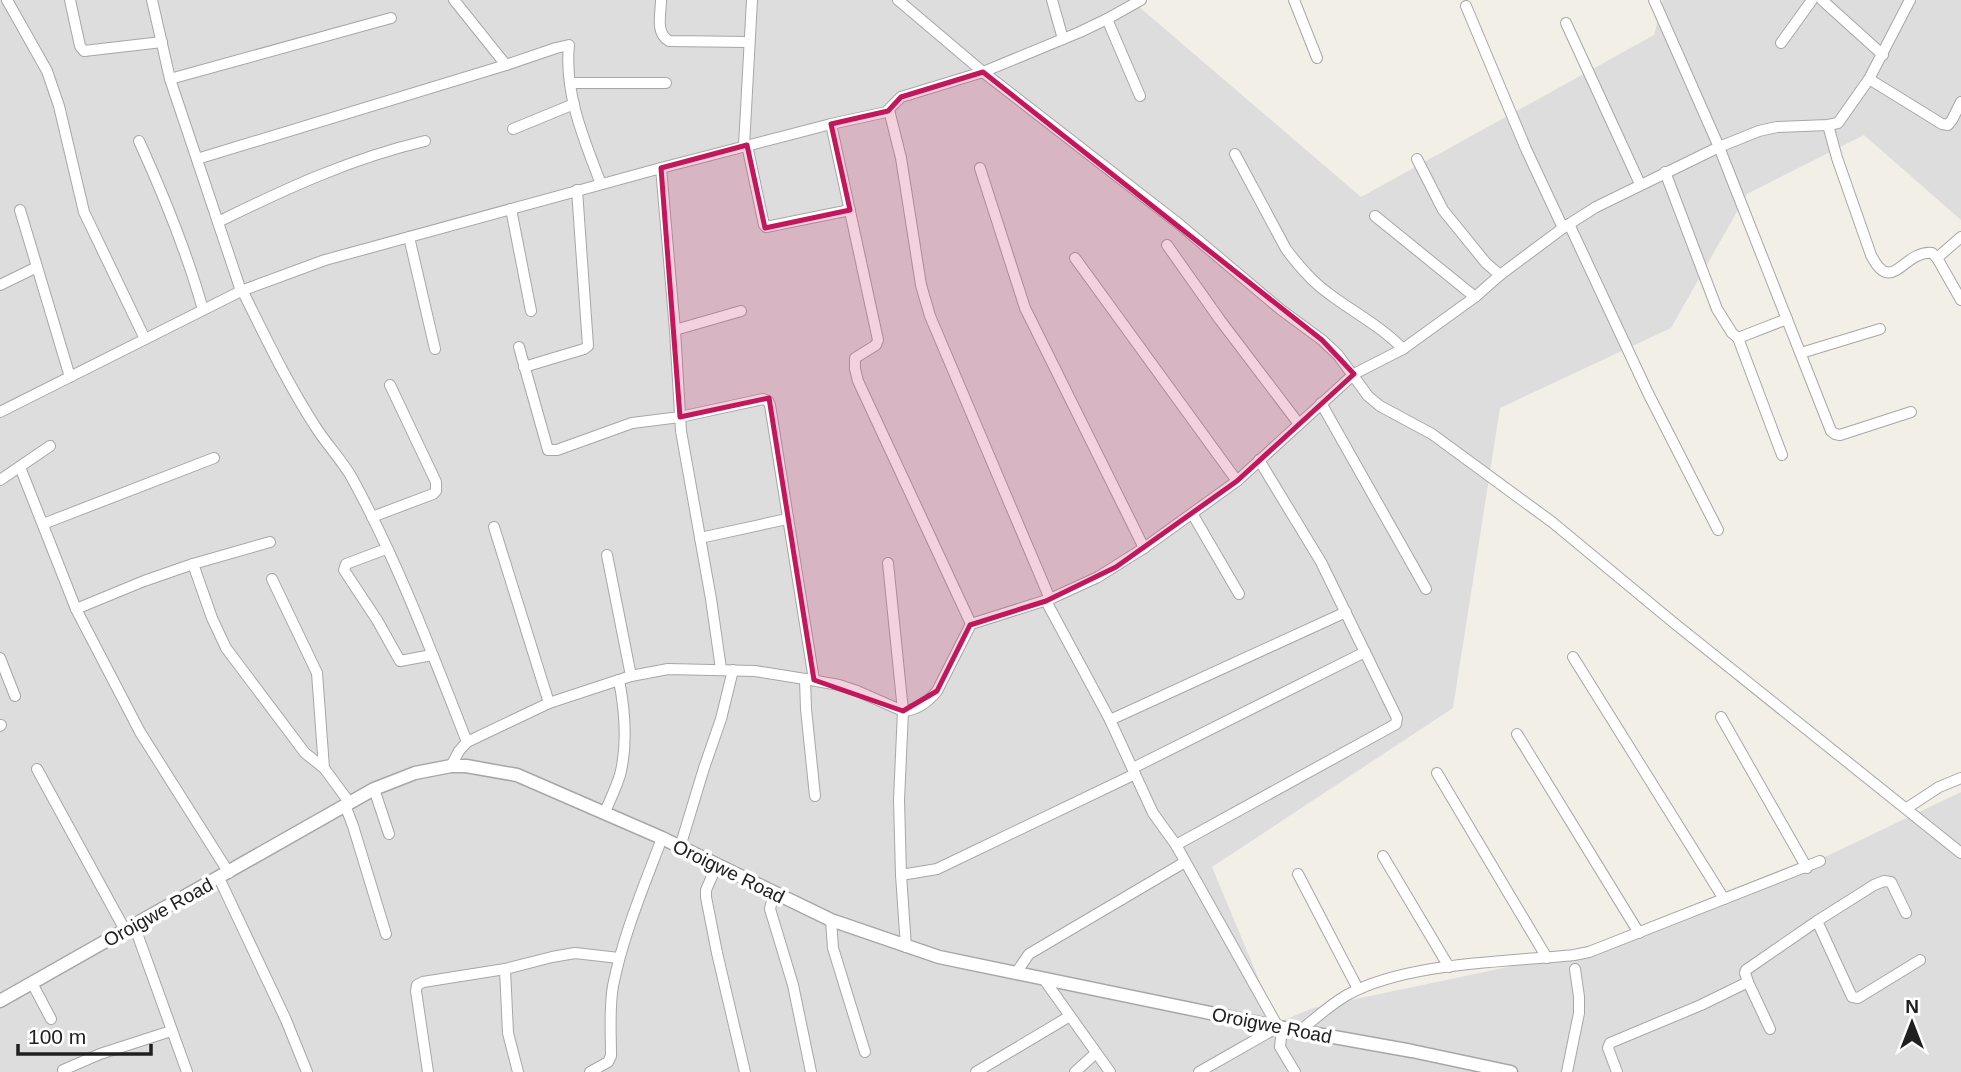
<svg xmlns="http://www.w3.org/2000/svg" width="1961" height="1072" font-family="Helvetica,sans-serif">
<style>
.residential{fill:#dedddd}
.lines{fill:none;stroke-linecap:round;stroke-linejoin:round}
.minor-casing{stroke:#a7a7a7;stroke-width:12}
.tertiary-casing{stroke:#a7a7a7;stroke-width:15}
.minor{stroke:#fff;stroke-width:10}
.tertiary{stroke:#fff;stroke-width:12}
.marked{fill:#c2185b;fill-opacity:0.2;stroke:#c2185b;stroke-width:5;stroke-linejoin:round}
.labels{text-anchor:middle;stroke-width:7;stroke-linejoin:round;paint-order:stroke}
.street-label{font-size:19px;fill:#202020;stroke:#fff}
</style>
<rect width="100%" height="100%" fill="#f1efe6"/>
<polygon class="residential" points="0,0 1131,0 1361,197 1654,35 1663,0 1961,0 1961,220 1864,135 1747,194 1671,328 1500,408 1453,708 1212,867 1277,1023 1313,1008 1537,961 1729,903 1961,792 1961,1072 0,1072"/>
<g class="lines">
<g class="minor-casing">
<g id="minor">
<polyline points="7,0 47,71 59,106 84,212 145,339"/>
<polyline points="70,0 80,46 84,51 162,42"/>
<polyline points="152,0 170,79 241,291"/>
<polyline points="454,0 506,65"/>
<path d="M661 0C661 14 655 33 669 41L748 42"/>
<polyline points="898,0 983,72 1179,224 1280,309 1322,340 1338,355 1368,396 1380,406 1432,434 1552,522 1674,623 1961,853"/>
<polyline points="1052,0 1063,39"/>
<polyline points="1294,0 1317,58"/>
<polyline points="1654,0 1719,147 1831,431 1835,434 1840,435 1911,412"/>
<polyline points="1822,0 1883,55"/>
<polyline points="1466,6 1526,149 1563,228"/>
<polyline points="1107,19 1140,96"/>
<polyline points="1566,23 1640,184"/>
<polyline points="1781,43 1812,0"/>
<polyline points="170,79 391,18"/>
<polyline points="1869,79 1942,124 1948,125 1952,120 1961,102"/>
<polyline points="570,83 666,83"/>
<polyline points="889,110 901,158 921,285 930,316 1050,599"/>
<polyline points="831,124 878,340 876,345 855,358 855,369 858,381 971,624"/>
<path d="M1828 125 1837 158 1871 255C1892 297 1903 250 1932 253L1937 258 1961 300"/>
<polyline points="513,129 574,104"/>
<path d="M139 141C164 196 187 252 203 310"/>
<polyline points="747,145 764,225 766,227 850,210"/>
<polyline points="744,146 752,0"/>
<path d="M1235 154 1286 249C1298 265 1311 281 1328 293 1353 312 1381 326 1403 349"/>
<path d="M197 159 506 65 556 48 569 45C564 93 584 140 601 184"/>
<polyline points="1417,159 1443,210 1486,263 1500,275"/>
<polyline points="661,168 675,330 681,431 711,599 721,669"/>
<polyline points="980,168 1025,308 1144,548"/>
<polyline points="1665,172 1717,309 1732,333 1738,338 1787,319"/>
<polyline points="511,209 531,311"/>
<polyline points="20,210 70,377"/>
<polyline points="1375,216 1475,297"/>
<path d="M218 222C285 189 352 158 425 141"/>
<polyline points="1569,224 1648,393 1718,530"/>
<polyline points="409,237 435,349"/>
<polyline points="1167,245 1220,320 1299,424"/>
<polyline points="1075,258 1237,481"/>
<polyline points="1937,258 1961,237"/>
<polyline points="0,285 37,267"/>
<path d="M242 290C265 336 287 383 315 426 326 444 342 460 352 478 398 562 432 653 467 742"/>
<polyline points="675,330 741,311"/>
<polyline points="1738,338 1782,455"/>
<polyline points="519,347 548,450 557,450 632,423 680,417 763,399 768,401 770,405 814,680"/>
<polyline points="1801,353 1880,329"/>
<polyline points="524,367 584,349 588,346 577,190"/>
<polyline points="1321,403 1426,589"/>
<polyline points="0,412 241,291 325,260 661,168 831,124 886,112 901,97 983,72 1080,32 1107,19 1141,0"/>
<polyline points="20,467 76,609 140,732 229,873"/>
<polyline points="0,480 50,446"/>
<polyline points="1193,515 1239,594"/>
<polyline points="372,517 433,494 436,491 436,482 390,385"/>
<polyline points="43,524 214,458"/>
<polyline points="494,527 549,703"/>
<polyline points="700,538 787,519"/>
<polyline points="386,549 346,564 344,570 377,620 400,661 432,655"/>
<polyline points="607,555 631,676"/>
<polyline points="888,563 903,711 899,800 901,875 906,947"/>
<polyline points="193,564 212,618 226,648 305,753 324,768 349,802"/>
<polyline points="272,579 317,673 324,768"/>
<polyline points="1046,601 1110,720 1153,813 1176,845 1278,1027 1199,1072"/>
<polyline points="76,609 144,581 193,564 270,542"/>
<polyline points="1573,657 1724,899"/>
<polyline points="0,658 15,696"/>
<polyline points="805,679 806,709 815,796"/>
<polyline points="1721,717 1807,868"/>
<polyline points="1110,720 1346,612"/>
<polyline points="0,726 1,725"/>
<polyline points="1517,734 1639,933"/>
<path d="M451 766 459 751 467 742 549 703 631 676 668 669 755 671 805 679 839 685 857 691 903 711C918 710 928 702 937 691L971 624 1050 599 1098 577 1144 548 1237 481 1354 374 1403 349 1475 297 1500 275 1563 228 1596 207 1719 147 1759 131 1777 127 1828 125 1838 123 1869 79 1910 0"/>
<polyline points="1133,768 1365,652"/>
<polyline points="37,769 125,930"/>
<polyline points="1437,773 1547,958"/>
<polyline points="374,789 389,834"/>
<polyline points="345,805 353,826 386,934"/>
<polyline points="1907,808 1939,787 1961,778"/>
<path d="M605 812C610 800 616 788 620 775 628 744 625 711 619 680"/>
<polyline points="1176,845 1396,724 1397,718 1321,562 1259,460"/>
<polyline points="680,847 704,768 721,719 733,670"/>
<polyline points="1383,856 1449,967"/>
<polyline points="717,865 706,890 706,897 717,953 745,1072"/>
<polyline points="1298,874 1358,989"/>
<polyline points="901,875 937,869 1135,774"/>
<polyline points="219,878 286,1020 307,1072"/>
<polyline points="774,892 770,909 793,985 811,1072"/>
<polyline points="831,920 833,948 865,1052"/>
<polyline points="1817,921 1852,997 1858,998 1920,960"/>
<polyline points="134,925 187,1072"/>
<polyline points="505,969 508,1033 518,1072"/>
<polyline points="1016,973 1029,954 1185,862"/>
<polyline points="1043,978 1110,1072"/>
<polyline points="1748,982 1770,1029"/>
<polyline points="32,983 51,1019"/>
<polyline points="1282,1028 1280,1047 1295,1072"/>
<path d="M1300 1031C1315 1018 1330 1005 1347 995 1406 962 1507 962 1574 955L1589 952 1820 861"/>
<polyline points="63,1070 100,1054 171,1031"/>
<polyline points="428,1072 416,991 417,985 423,982 505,969 552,957 575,953 619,958"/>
<path d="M590 1072 608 1062 611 1056C611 1032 609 1009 613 986 623 935 644 886 662 838"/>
<polyline points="976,1072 1070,1016"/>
<polyline points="1075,1072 1096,1053"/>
<polyline points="1567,1072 1579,1013 1579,997 1575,969"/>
<polyline points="1617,1072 1608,1048 1610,1043 1701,1005 1748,982 1745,973 1746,970 1817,921 1874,885 1884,881 1891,882 1906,913"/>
</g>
</g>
<g class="tertiary-casing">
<polyline id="tertiary" points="0,1001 374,789 415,773 451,766 466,766 517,775 662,838 831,920 939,957 1278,1027 1412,1051 1511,1072"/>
</g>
<use href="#minor" class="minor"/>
<use href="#tertiary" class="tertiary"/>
</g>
<path class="marked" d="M983 72 1322 340 1354 374 1237 481 1116 567 1046 601 970 625 937 691 903 711 814 680 769 398 680 417 661 168 747 145 765 228 850 210 831 124 888 111 901 97Z"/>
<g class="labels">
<g class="street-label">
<text transform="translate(729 871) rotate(26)" y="7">Oroigwe Road</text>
<text transform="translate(158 912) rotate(-29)" y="7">Oroigwe Road</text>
<text transform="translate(1272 1025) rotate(11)" y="7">Oroigwe Road</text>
</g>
</g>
<g transform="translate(1912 1023)" stroke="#ffffff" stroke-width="5" paint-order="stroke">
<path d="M0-5L12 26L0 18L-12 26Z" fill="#202020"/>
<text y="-10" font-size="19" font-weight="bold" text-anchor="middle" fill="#202020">N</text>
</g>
<path d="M18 1044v10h133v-10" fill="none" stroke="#202020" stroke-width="3.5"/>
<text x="28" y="1044" font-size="21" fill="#202020" stroke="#ffffff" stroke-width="5" paint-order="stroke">100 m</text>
</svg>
